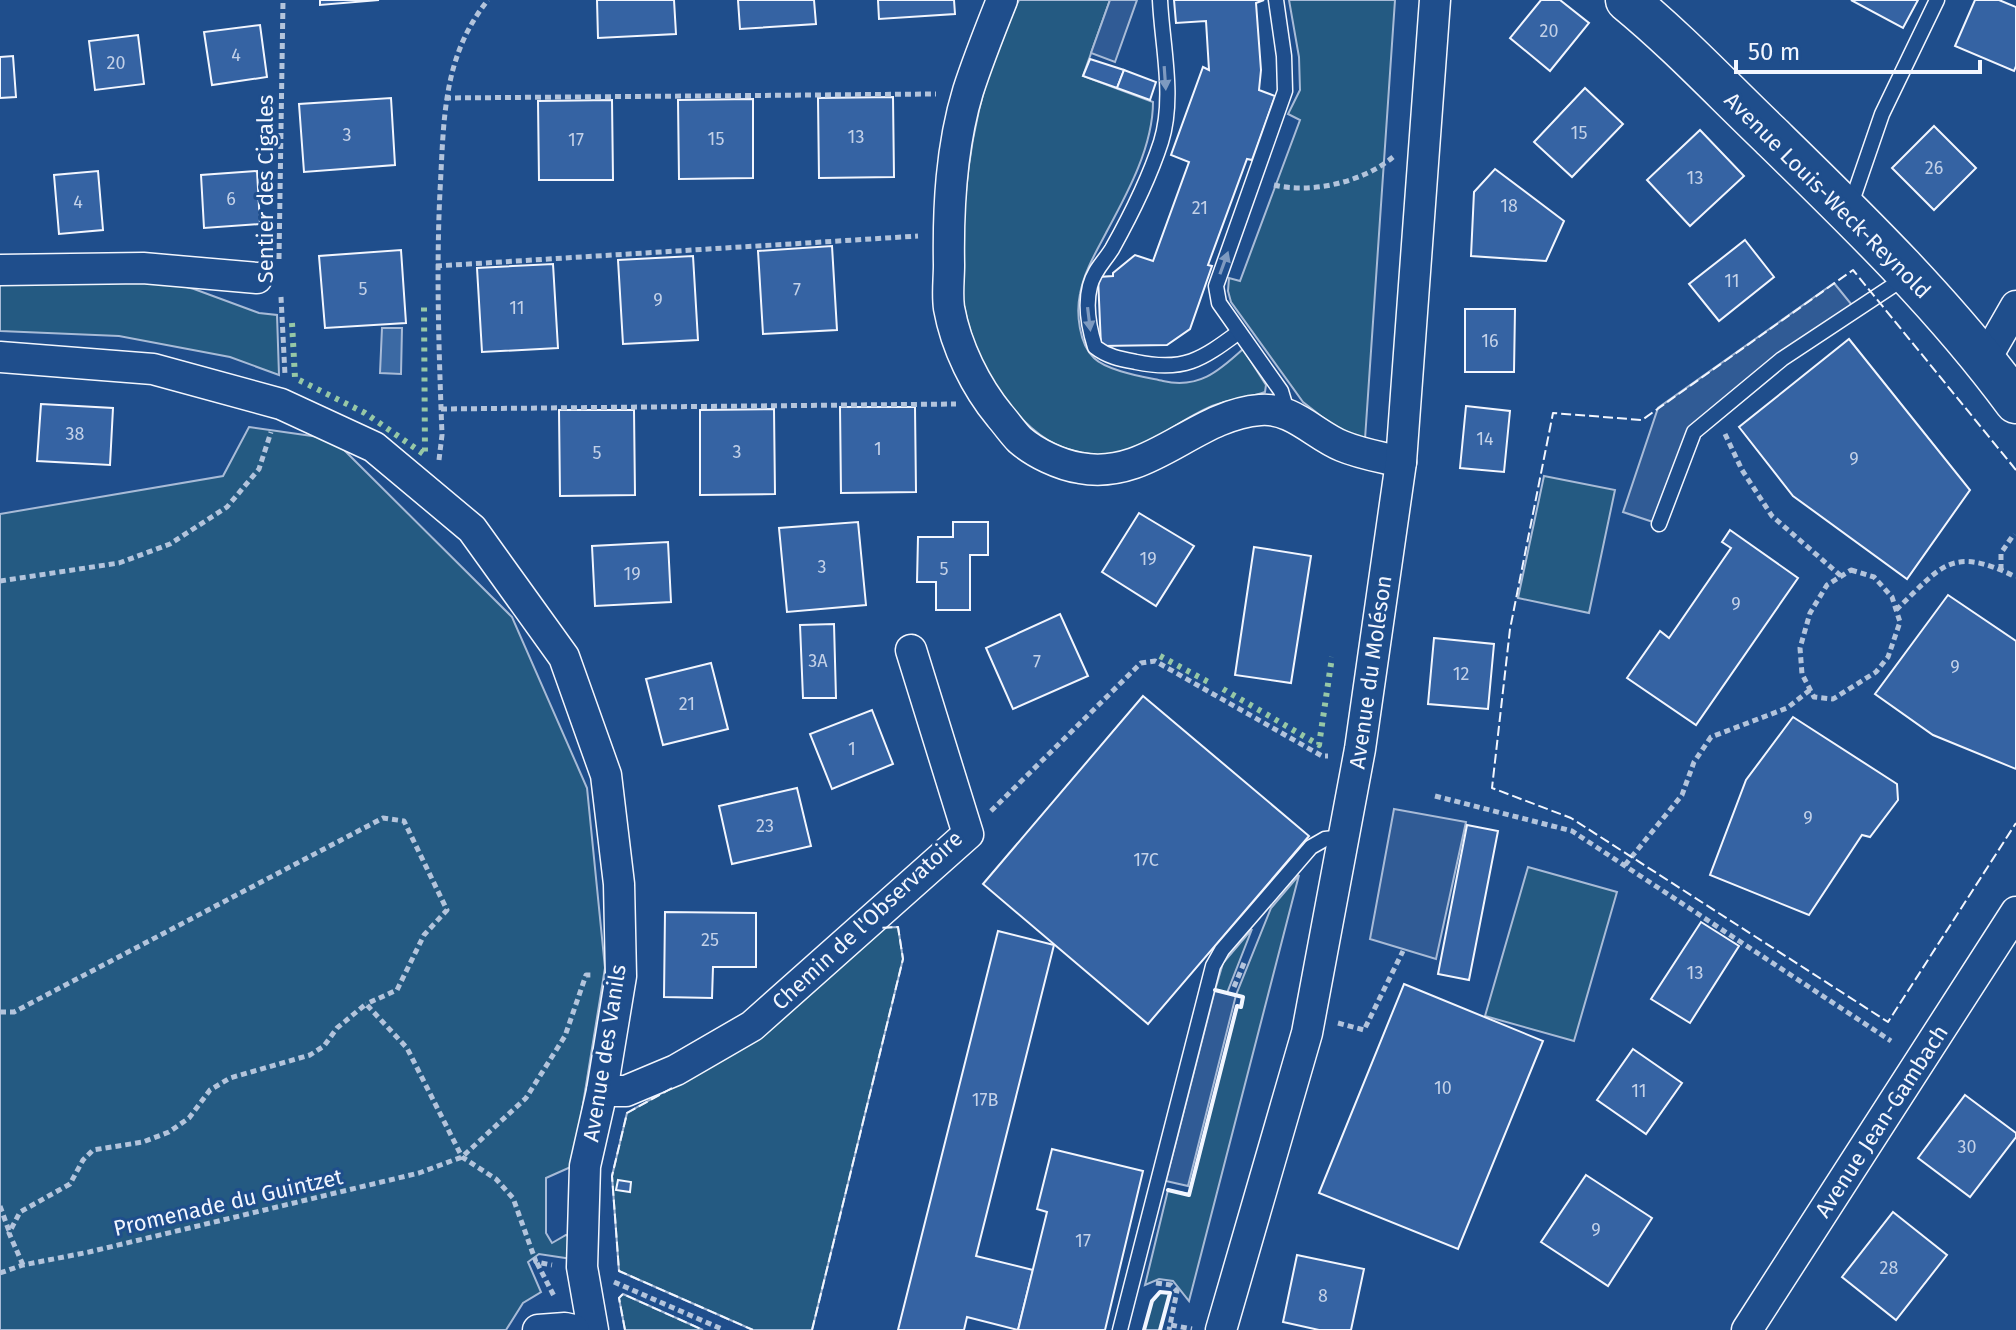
<svg xmlns="http://www.w3.org/2000/svg" width="2016" height="1330" font-family="'Fira Sans',sans-serif">
<style>
.green{fill:#245a82;stroke:#a8bbd7;stroke-width:2}
.parking{fill:#305b95;stroke:#a8bbd7;stroke-width:2}
.water{fill:#3b69a3;stroke:#a8bbd7;stroke-width:2}
.building{fill:#3563a3;stroke:#f2f6ff;stroke-width:2}
.lines{fill:none;stroke-linecap:round;stroke-linejoin:round}
.lane-casing{stroke:#f2f6ff;stroke-width:17}
.street-casing{stroke:#f2f6ff;stroke-width:33}
.secondary-casing{stroke:#f2f6ff;stroke-width:45}
.path{stroke:#b3c4dc;stroke-width:5;stroke-dasharray:6 4;stroke-linecap:butt}
.lane{stroke:#1f4e8c;stroke-width:14}
.street{stroke:#1f4e8c;stroke-width:30}
.secondary{stroke:#1f4e8c;stroke-width:42}
.hedge{stroke:#97c8a6;stroke-width:6;stroke-dasharray:4 6;stroke-linecap:butt}
.fence{stroke:#f2f6ff;stroke-width:2;stroke-dasharray:10 4;stroke-linecap:butt}
.wall{stroke:#f2f6ff;stroke-width:4}
.oneway{fill:#7e9ac0}
.labels{text-anchor:middle;stroke-width:6;stroke-linejoin:round;paint-order:stroke}
.number-label{font-size:18px;fill:#c3d1e8}
.street-label{font-size:22px;fill:#f2f6ff;stroke:#1f4e8c}
</style>
<rect width="100%" height="100%" fill="#1f4e8c"/>
<g class="green">
<path d="M1019 0H1110L1083 76 1153 102C1153 147 1127 194 1106 233 1096 252 1084 272 1080 294 1076 313 1079 344 1094 358 1107 371 1145 377 1163 381 1198 389 1218 372 1243 349L1266 385 1265 392C1248 398 1229 399 1212 406 1184 418 1161 437 1132 450 1127 452 1121 456 1116 457 1110 458 1103 456 1098 455 1065 452 1046 443 1023 420 988 387 965 332 961 284 960 268 962 251 963 235 966 154 981 73 1019 0Z"/>
<polygon points="1289,0 1395,0 1365,439 1340,431 1303,402 1231,302 1228,291 1229,278 1240,281 1300,120 1288,114 1300,90 1299,57"/>
<polygon points="156,279 194,289 259,313 277,315 279,375 230,357 119,336 0,331 0,280"/>
<polygon points="249,427 333,439 512,617 587,788 605,968 573,1166 546,1178 546,1233 552,1243 566,1235 571,1238 572,1259 539,1254 528,1262 541,1292 523,1303 506,1330 0,1330 0,514 223,476"/>
<polygon points="1544,476 1615,490 1589,613 1518,598"/>
<polygon points="1528,867 1617,892 1574,1041 1485,1016"/>
<polygon points="1299,875 1189,1301 1173,1281 1159,1279 1145,1285 1168,1190 1189,1194 1237,1006 1242,1006 1243,998 1236,995 1271,908"/>
<polygon points="898,927 903,959 812,1330 753,1330 619,1271 612,1176 627,1113 720,1060 876,928"/>
<polygon points="1252,929 1227,993 1215,990 1223,963"/>
<polygon points="1160,1292 1170,1293 1160,1330 1144,1330 1152,1301"/>
<polygon points="623,1294 703,1330 625,1330 619,1298"/>
</g>
<g class="parking">
<polygon points="1110,0 1137,0 1115,62 1091,53"/>
<polygon points="1834,283 1856,310 1694,432 1659,524 1623,512 1658,408"/>
<polygon points="1394,809 1466,822 1436,959 1370,939"/>
<polygon points="1215,990 1236,995 1188,1186 1166,1181"/>
</g>
<polygon class="water" points="382,328 402,328 401,374 380,373"/>
<g class="building">
<polygon points="320,0 379,0 320,5"/>
<polygon points="597,0 674,0 676,34 598,38"/>
<polygon points="738,0 814,0 816,24 740,29"/>
<polygon points="878,0 954,0 955,14 879,19"/>
<polygon points="1174,0 1264,0 1256,3 1261,70 1259,90 1275,96 1252,160 1247,159 1208,265 1212,266 1190,329 1167,345 1101,346 1098,277 1113,276 1113,273 1135,255 1153,261 1189,162 1171,155 1203,67 1209,70 1206,21 1176,23"/>
<polygon points="1541,0 1560,0 1589,23 1550,71 1510,38"/>
<polygon points="1851,0 1918,0 1903,28"/>
<polygon points="1975,0 1999,0 2016,7 2016,66 2014,71 1955,46"/>
<polygon points="260,25 267,77 212,85 204,32"/>
<polygon points="138,35 144,84 95,90 89,41"/>
<polygon points="13,56 16,97 0,98 0,57"/>
<polygon points="1090,59 1124,70 1117,88 1083,76"/>
<polygon points="1124,70 1156,82 1150,100 1117,88"/>
<polygon points="1585,88 1623,124 1572,177 1534,142"/>
<polygon points="893,97 894,177 819,178 818,98"/>
<polygon points="391,98 395,165 304,172 299,104"/>
<polygon points="753,99 753,178 679,179 678,100"/>
<polygon points="612,100 613,180 539,180 538,101"/>
<polygon points="1934,126 1976,168 1934,210 1892,168"/>
<polygon points="1700,130 1744,176 1690,226 1647,180"/>
<polygon points="1495,169 1564,221 1546,261 1471,256 1474,192"/>
<polygon points="98,171 103,230 59,234 54,175"/>
<polygon points="257,171 260,224 204,228 201,175"/>
<polygon points="1745,240 1774,277 1719,321 1689,284"/>
<polygon points="832,246 837,330 763,334 758,251"/>
<polygon points="401,250 406,323 325,328 319,256"/>
<polygon points="693,256 698,340 623,344 618,260"/>
<polygon points="553,264 558,348 482,352 477,268"/>
<polygon points="1465,309 1515,309 1514,372 1465,372"/>
<polygon points="1849,339 1970,490 1907,579 1793,496 1739,427"/>
<polygon points="41,404 113,408 110,465 37,461"/>
<polygon points="1466,406 1510,411 1504,472 1460,468"/>
<polygon points="840,407 915,407 916,492 841,493"/>
<polygon points="774,409 775,494 700,495 700,410"/>
<polygon points="559,410 634,410 635,495 560,496"/>
<polygon points="1139,513 1194,546 1156,606 1102,572"/>
<polygon points="858,522 866,605 787,612 779,528"/>
<polygon points="953,522 988,522 988,555 970,555 970,610 936,610 936,582 917,582 918,537 953,537"/>
<polygon points="1730,530 1798,578 1696,725 1627,678 1660,631 1669,638 1731,548 1722,542"/>
<polygon points="668,542 671,602 595,606 592,546"/>
<polygon points="1254,547 1311,556 1291,683 1235,675"/>
<polygon points="1948,595 2016,641 2016,769 1933,735 1875,694"/>
<polygon points="1060,614 1088,676 1013,709 986,648"/>
<polygon points="834,624 836,698 803,698 800,625"/>
<polygon points="1434,638 1494,644 1488,709 1428,704"/>
<polygon points="711,663 728,729 663,745 646,679"/>
<polygon points="1143,696 1309,836 1148,1024 983,884"/>
<polygon points="872,710 893,764 832,789 810,734"/>
<polygon points="1793,717 1897,784 1898,800 1870,837 1862,835 1809,915 1710,875 1746,780"/>
<polygon points="797,788 811,846 732,864 719,806"/>
<polygon points="1467,825 1498,831 1469,980 1438,974"/>
<polygon points="665,912 756,913 756,967 713,967 712,998 664,997"/>
<polygon points="1701,922 1739,946 1690,1023 1651,999"/>
<polygon points="998,931 1054,945 976,1256 1033,1270 1018,1330 967,1317 964,1330 898,1330"/>
<polygon points="1404,984 1543,1041 1458,1249 1319,1193"/>
<polygon points="1633,1049 1682,1083 1646,1134 1597,1100"/>
<polygon points="1965,1095 2016,1133 2016,1137 1970,1197 1918,1158"/>
<polygon points="1052,1149 1143,1171 1105,1330 1018,1330 1047,1212 1037,1209"/>
<polygon points="1586,1175 1652,1218 1608,1286 1541,1242"/>
<polygon points="618,1180 631,1182 630,1192 616,1190"/>
<polygon points="1893,1212 1947,1255 1896,1320 1842,1277"/>
<polygon points="1297,1255 1364,1269 1351,1330 1319,1330 1283,1322"/>
</g>
<g class="lines">
<g class="lane-casing">
<g id="lane">
<path d="M1160 0C1162 45 1175 97 1161 142 1149 179 1131 215 1112 249 1104 262 1094 270 1090 286 1085 305 1089 328 1095 347 1108 357 1120 359 1136 362 1184 372 1201 360 1239 332"/>
<polyline points="1276,0 1284,56 1285,91 1216,286 1219,303 1281,391 1284,401 1282,414"/>
<polyline points="1850,207 1882,114 1937,0"/>
<polyline points="1659,524 1694,432 1782,359 1906,277"/>
<polyline points="1120,1330 1213,966 1222,950 1311,847 1325,839 1343,837"/>
</g>
</g>
<g class="street-casing">
<g id="street">
<path d="M1002 0C990 30 978 60 968 91 951 147 948 207 949 265 949 279 947 294 949 308 956 347 976 387 1000 416 1007 424 1013 433 1020 440 1035 453 1060 465 1080 468 1149 481 1194 415 1260 410 1292 407 1315 435 1342 446 1361 454 1381 457 1401 462"/>
<polyline points="0,270 143,268 257,278"/>
<polyline points="0,357 153,369 281,404 374,447 472,529 564,657 606,775 619,884 621,976 602,1091 585,1166 582,1267 593,1330"/>
<polyline points="1985,360 2016,306"/>
<polyline points="602,1091 626,1091 676,1070 752,1026 968,834 911,650"/>
<polyline points="538,1330 565,1328 574,1330"/>
<polyline points="1221,1330 1307,1033 1360,749 1401,462 1435,0"/>
<polyline points="1747,1330 2016,912"/>
</g>
</g>
<g class="secondary-casing">
<path id="secondary" d="M1627 0C1677 41 1722 89 1769 134 1856 219 1944 304 2016 402"/>
</g>
<g class="path">
<polyline points="445,98 936,94"/>
<path d="M1274 185C1312 194 1363 182 1393 157"/>
<polyline points="279,259 283,0"/>
<polyline points="436,266 918,236"/>
<polyline points="281,297 285,375"/>
<polyline points="441,409 956,404"/>
<polyline points="1725,434 1742,470 1772,516 1841,576"/>
<path d="M439 460 442 435C439 353 436 272 440 191 444 121 442 57 488 0"/>
<polygon points="1851,570 1874,577 1892,597 1900,622 1888,657 1876,672 1833,699 1814,697 1802,674 1800,648 1810,613 1827,585"/>
<polyline points="2001,570 2001,553 2014,534"/>
<polyline points="0,581 119,563 170,544 227,507 259,469 271,432"/>
<path d="M1896 610C1942 566 1951 545 2016 577"/>
<polyline points="1435,796 1572,831 1891,1041"/>
<polyline points="991,811 1141,663 1155,661 1322,756 1328,756"/>
<polyline points="1625,865 1682,795 1694,762 1711,737 1787,708 1810,690"/>
<polyline points="1234,987 1244,963"/>
<polyline points="0,1012 14,1012 383,818 404,821 447,910 424,935 397,990 366,1004"/>
<polyline points="1338,1023 1364,1030 1403,951"/>
<polyline points="0,1206 9,1231"/>
<polyline points="537,1263 554,1296"/>
<polyline points="23,1265 9,1233 20,1212 70,1184 83,1160 93,1150 143,1142 169,1132 189,1118 210,1090 230,1078 310,1055 324,1046 337,1028 366,1004 407,1048 462,1157 496,1179 513,1198 536,1262 552,1265"/>
<polyline points="0,1273 23,1265 89,1252 419,1173 462,1157 526,1098 565,1036 586,975 592,975"/>
<polyline points="614,1282 724,1330"/>
<polyline points="1156,1283 1171,1285 1177,1291 1169,1330"/>
<polyline points="1171,1325 1192,1329"/>
</g>
<use href="#lane" class="lane"/>
<use href="#street" class="street"/>
<use href="#secondary" class="secondary"/>
<g class="hedge">
<polyline points="292,323 295,378 365,413 425,455 424,307"/>
<polyline points="1160,656 1212,684"/>
<polyline points="1223,689 1319,745 1332,657"/>
</g>
<g class="fence">
<polyline points="2016,470 1853,270 1642,420 1553,413 1510,629 1492,788 1571,818 1888,1022 2016,823"/>
<polyline points="672,1088 627,1113 612,1176 619,1271 753,1330"/>
<polyline points="625,1330 619,1298 623,1294 703,1330"/>
<polyline points="812,1330 903,959 898,927 880,928"/>
</g>
<g class="wall">
<polyline points="1168,1190 1189,1195 1237,1006 1241,1007 1243,997 1215,990"/>
<polyline points="1144,1330 1152,1301 1160,1292 1170,1293 1160,1330"/>
</g>
</g>
<defs><path id="oneway-solid" d="M-6-.8H1V-3.2L6.5 0L1 3.2V.8H-6Z" transform="scale(2)"/></defs>
<g class="oneway">
<use href="#oneway-solid" transform="translate(1165 78) rotate(86)"/>
<use href="#oneway-solid" transform="translate(1224 263) rotate(-70)"/>
<use href="#oneway-solid" transform="translate(1089 319) rotate(83)"/>
</g>
<g class="labels">
<g class="number-label">
<text x="1549" y="37">20</text>
<text x="236" y="61">4</text>
<text x="116" y="69">20</text>
<text x="1579" y="139">15</text>
<text x="347" y="141">3</text>
<text x="856" y="143">13</text>
<text x="716" y="145">15</text>
<text x="576" y="146">17</text>
<text x="1934" y="174">26</text>
<text x="1695" y="184">13</text>
<text x="231" y="205">6</text>
<text x="78" y="208">4</text>
<text x="1509" y="212">18</text>
<text x="1200" y="214">21</text>
<text x="1732" y="287">11</text>
<text x="363" y="295">5</text>
<text x="797" y="296">7</text>
<text x="658" y="306">9</text>
<text x="517" y="314">11</text>
<text x="1490" y="347">16</text>
<text x="75" y="440">38</text>
<text x="1485" y="445">14</text>
<text x="878" y="455">1</text>
<text x="737" y="458">3</text>
<text x="597" y="459">5</text>
<text x="1854" y="465">9</text>
<text x="1148" y="565">19</text>
<text x="822" y="573">3</text>
<text x="944" y="575">5</text>
<text x="632" y="580">19</text>
<text x="1736" y="610">9</text>
<text x="818" y="667">3A</text>
<text x="1037" y="668">7</text>
<text x="1955" y="673">9</text>
<text x="1461" y="680">12</text>
<text x="687" y="710">21</text>
<text x="852" y="755">1</text>
<text x="1808" y="824">9</text>
<text x="765" y="832">23</text>
<text x="1146" y="866">17C</text>
<text x="710" y="946">25</text>
<text x="1695" y="979">13</text>
<text x="1443" y="1094">10</text>
<text x="1639" y="1097">11</text>
<text x="985" y="1106">17B</text>
<text x="1967" y="1153">30</text>
<text x="1596" y="1236">9</text>
<text x="1083" y="1247">17</text>
<text x="1889" y="1274">28</text>
<text x="1323" y="1302">8</text>
</g>
<g class="street-label">
<text transform="translate(265 189) rotate(-90)" y="8">Sentier des Cigales</text>
<text transform="translate(1828 195) rotate(45)" y="8">Avenue Louis-Weck-Reynold</text>
<text transform="translate(1370 672) rotate(-82)" y="8">Avenue du Moléson</text>
<text transform="translate(867 920) rotate(-43)" y="8">Chemin de l'Observatoire</text>
<text transform="translate(604 1053) rotate(-81)" y="8">Avenue des Vanils</text>
<text transform="translate(1881 1121) rotate(-57)" y="8">Avenue Jean-Gambach</text>
<text transform="translate(228 1202) rotate(-13)" y="8">Promenade du Guintzet</text>
</g>
</g>
<path d="M1736 60v12h244v-12" fill="none" stroke="#f2f6ff" stroke-width="4"/>
<text x="1748" y="60" font-size="24" fill="#f2f6ff" stroke="#1f4e8c" stroke-width="6" paint-order="stroke">50 m</text>
</svg>
